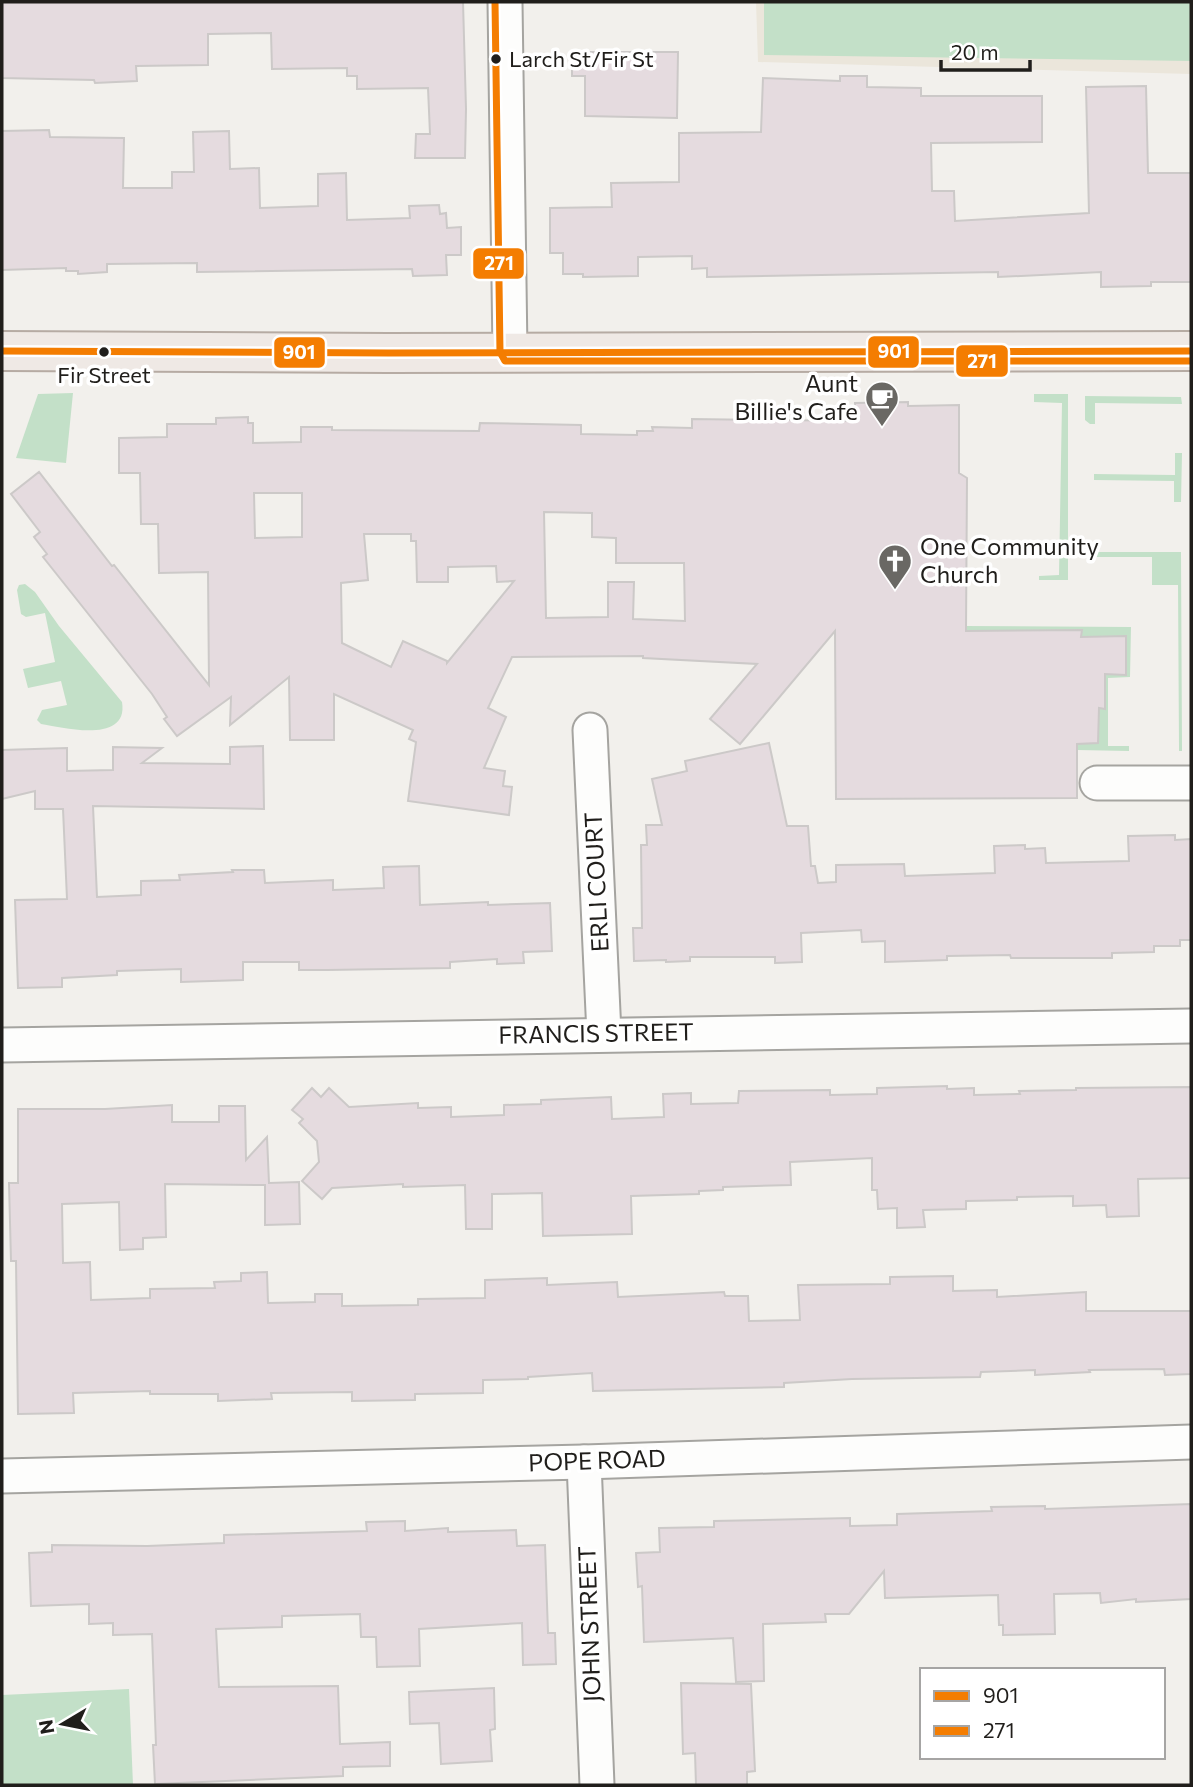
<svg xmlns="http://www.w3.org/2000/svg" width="1193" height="1787" font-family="Commissioner,sans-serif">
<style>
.built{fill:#ebe6db}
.green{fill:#c3e0c8}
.building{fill:#e5dbdf;stroke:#ccc9c8;stroke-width:2;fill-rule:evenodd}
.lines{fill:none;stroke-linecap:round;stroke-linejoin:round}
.minor-casing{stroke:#a5a4a0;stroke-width:37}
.primary-casing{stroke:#b6aba3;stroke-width:42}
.minor{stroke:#fdfdfc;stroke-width:33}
.primary{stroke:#efe9e5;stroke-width:38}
.bus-1-casing{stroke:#fff;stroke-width:12}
.bus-2-casing{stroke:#fff;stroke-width:12}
.bus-1{stroke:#f47d01;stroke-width:7}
.bus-2{stroke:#f47d01;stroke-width:7}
.bus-dot{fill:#201e1b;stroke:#fff;stroke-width:2.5}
.labels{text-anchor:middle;stroke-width:7;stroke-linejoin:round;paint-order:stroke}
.bus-label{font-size:22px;fill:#201e1b;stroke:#fff;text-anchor:start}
.poi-label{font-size:24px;fill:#201e1b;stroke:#fff;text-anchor:end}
.street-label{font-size:24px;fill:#201e1b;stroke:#fff}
.line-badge{stroke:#fff;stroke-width:2.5}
.badge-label{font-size:19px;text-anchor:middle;font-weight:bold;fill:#fff}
</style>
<rect width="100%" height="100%" fill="#f2f0ec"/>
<polygon class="built" points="756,2 1191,2 1191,74 758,62"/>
<g class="green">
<polygon points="764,2 1191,2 1191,61 764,55"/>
<polygon points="73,393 66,463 16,458 38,394"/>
<polygon points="1034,394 1068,394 1068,580 1039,580 1039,576 1059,575 1062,403 1034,402"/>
<polygon points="1085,396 1181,397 1182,404 1095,403 1095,424 1090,424 1085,420"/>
<polygon points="1175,453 1182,453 1181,502 1174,502 1174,481 1094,480 1094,474 1175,475"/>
<polygon points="1094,552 1181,552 1182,751 1179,751 1179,747 1178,585 1152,585 1152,557 1094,557"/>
<path d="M25 584 35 592 59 626 122 702C129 744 64 728 41 724L37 720 42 710 67 705 61 681 28 688 23 669 55 662 45 613 26 617 21 614 17 590 19 585Z"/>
<polygon points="964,626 1131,627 1130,677 1108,678 1108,746 1129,746 1129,751 1077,750 1078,744 1098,743 1099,708 1104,709 1105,674 1126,674 1127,636 1081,637 1081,630 959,631"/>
<polygon points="129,1689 133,1785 2,1785 2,1695"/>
</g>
<g class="building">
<polygon points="2,2 463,2 466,109 465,158 415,158 416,134 430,134 428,88 357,89 357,76 347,76 347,68 272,69 271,33 208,34 208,65 136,66 137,81 95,83 94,80 2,78"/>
<polygon points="572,52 678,52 677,118 585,116 585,76 572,76"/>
<polygon points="840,76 867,76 867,87 921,88 921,96 1042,96 1042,142 931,143 932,191 954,191 955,221 1089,213 1086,87 1146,86 1148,173 1191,173 1191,282 1151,282 1151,286 1101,287 1101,272 998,277 998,272 707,277 707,268 692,269 692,256 638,257 638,276 583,277 583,274 563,274 563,253 550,253 550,208 612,207 611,183 679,182 679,133 761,132 763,78 840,81"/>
<polygon points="49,130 50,137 124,138 123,188 172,188 172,172 194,172 193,132 229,131 230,169 259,168 260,208 318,206 318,174 346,173 347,220 410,218 409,206 439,205 440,214 446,213 447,228 461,227 461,255 446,255 447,275 413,276 412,269 197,272 197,263 107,264 107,272 78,274 78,271 66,271 66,268 2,270 2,131"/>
<path d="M908 402V406L959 405V473L967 478 966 631 1082 630 1081 637 1126 636V675L1105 674V709L1099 708 1098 743 1077 744V798L836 799 835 631 740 744 710 719 757 664 643 658V656L512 657 488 708 506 717 484 768 505 771 503 786 512 787 509 815 408 801 416 742 409 739 413 730 334 694V740H290L289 677 230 725 231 697 177 736 164 719 167 717 152 694 43 557 47 554 34 537 40 532 11 494 39 472 112 566 114 565 209 685 208 572 159 573 158 524H141L140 473H119V438L167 437V424H216V418L248 417V423H253V443L301 442V427H332V430L479 431 480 423 581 425V434L637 435V431H653L652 427 692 428V419L855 421V403ZM254 493H302V537L255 538ZM544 512 592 513V537L616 538V563H684L685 621 633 619 634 582H608V617L546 618ZM364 534H411V541H416L417 582H448V567L496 566 497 582 514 581 447 663V661L403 641 391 667 342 643 341 583 368 580Z"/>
<polygon points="769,743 787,826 808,826 811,866 815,866 818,883 836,882 836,865 904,864 905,876 995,873 994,846 1025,845 1025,849 1045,848 1046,863 1129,861 1128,836 1175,835 1175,840 1191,839 1191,940 1180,940 1180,946 1154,946 1154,952 1112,953 1112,958 1011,958 1010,955 947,956 947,960 885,962 885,941 862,942 861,930 801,933 802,962 775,963 775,957 690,957 690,961 666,962 666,960 634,961 633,928 642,928 641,845 647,845 646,825 662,825 652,779 687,771 685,761"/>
<polygon points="263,746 264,809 93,806 97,897 141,895 141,881 180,880 179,875 233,872 232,870 264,870 265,883 333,880 333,890 384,888 383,867 419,866 420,905 488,902 488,905 550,903 552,951 523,952 524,963 497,964 497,959 450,962 450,968 328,970 299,970 299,962 243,962 243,980 181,982 181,969 117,971 117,975 62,978 62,987 18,988 15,900 67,899 63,809 35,809 35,791 2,799 2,750 67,748 67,771 113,770 113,747 162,748 142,763 230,764 230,747"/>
<polygon points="947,1086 947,1089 974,1088 974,1095 1020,1094 1019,1091 1076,1090 1076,1088 1191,1087 1191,1178 1138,1179 1139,1216 1107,1217 1106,1205 1073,1206 1073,1196 1017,1197 1017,1200 966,1201 966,1209 923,1210 925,1227 897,1228 897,1208 878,1209 877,1190 872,1190 872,1158 790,1162 791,1185 723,1187 723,1190 699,1191 699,1194 631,1196 632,1234 543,1236 542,1193 492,1194 492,1229 466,1229 465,1185 403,1187 403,1184 332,1188 322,1199 302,1181 319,1162 317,1141 299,1123 303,1119 292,1110 312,1088 321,1097 329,1088 349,1107 418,1103 418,1108 451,1107 451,1117 504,1115 504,1105 541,1104 541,1100 611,1097 612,1119 664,1117 663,1094 691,1093 691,1104 738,1103 739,1091 830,1090 830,1095 877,1094 877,1088"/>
<polygon points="172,1105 172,1122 219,1122 219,1106 245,1106 246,1160 267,1137 269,1183 299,1182 300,1224 265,1225 265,1185 165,1184 166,1237 143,1238 143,1249 120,1250 119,1202 62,1204 63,1263 90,1262 91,1300 150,1298 150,1289 215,1288 214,1282 241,1281 241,1273 267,1272 268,1303 315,1302 315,1294 342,1294 342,1306 418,1305 418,1299 485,1298 485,1280 547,1278 547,1285 617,1282 618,1297 724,1292 725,1296 748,1296 749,1321 800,1320 798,1285 890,1284 890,1277 953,1276 953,1291 997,1290 997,1297 1086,1292 1086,1311 1191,1311 1191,1374 1165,1375 1164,1369 1089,1370 1090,1372 1035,1375 1035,1370 981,1372 980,1377 852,1379 784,1383 784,1387 593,1391 592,1373 528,1377 528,1379 483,1380 483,1393 415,1394 415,1400 352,1401 352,1392 271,1393 272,1399 218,1401 218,1394 150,1394 150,1391 73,1393 74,1413 18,1414 16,1261 11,1261 9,1183 18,1183 18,1109 105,1109"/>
<polygon points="1191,1504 1191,1599 1136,1602 1136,1599 1101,1603 1100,1593 1054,1594 1055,1634 1003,1635 1003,1625 999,1625 998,1595 885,1598 884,1571 849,1614 825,1614 826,1622 763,1624 764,1681 736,1682 733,1638 644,1642 642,1586 638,1587 636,1553 660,1552 659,1528 714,1527 714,1521 850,1518 850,1526 897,1525 897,1514 992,1511 991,1507 1045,1506 1045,1509"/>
<polygon points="405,1521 405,1531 448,1528 448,1532 516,1530 517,1546 545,1545 548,1633 555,1633 556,1664 523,1665 522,1623 419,1629 420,1666 377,1667 376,1637 361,1637 360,1614 282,1616 282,1627 216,1629 219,1687 338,1686 340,1744 390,1742 390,1766 343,1767 343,1776 155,1784 153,1745 156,1745 152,1634 113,1635 113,1623 89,1624 89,1604 31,1606 29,1553 52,1552 52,1545 147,1546 224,1543 224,1535 367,1531 366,1522"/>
<polygon points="681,1683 751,1684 755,1771 747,1772 747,1785 696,1785 695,1753 683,1754"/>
<polygon points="494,1688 495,1729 490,1730 492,1761 441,1764 439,1723 410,1724 409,1692"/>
</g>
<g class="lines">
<g class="minor-casing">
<g id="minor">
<polyline points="505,2 510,352"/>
<polyline points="590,730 604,1034"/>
<polyline points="1097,783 1191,783"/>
<polyline points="2,1045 1191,1026"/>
<polyline points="584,1462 597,1785"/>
<polyline points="2,1476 584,1462 1191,1442"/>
</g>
</g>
<g class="primary-casing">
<polyline id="primary" points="2,351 388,353 1191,351"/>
</g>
<use href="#minor" class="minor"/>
<use href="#primary" class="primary"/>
<g class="bus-1-casing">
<polyline id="bus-1" points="2,351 388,353 1191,351"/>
</g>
<g class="bus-2-casing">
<polyline id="bus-2" points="495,2 500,352 505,361 1191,361"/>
</g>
<use href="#bus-1" class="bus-1"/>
<use href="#bus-2" class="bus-2"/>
</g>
<defs>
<g id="cafe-pin" transform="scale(1.75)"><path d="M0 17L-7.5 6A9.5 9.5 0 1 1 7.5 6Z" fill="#6a6864" stroke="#fff"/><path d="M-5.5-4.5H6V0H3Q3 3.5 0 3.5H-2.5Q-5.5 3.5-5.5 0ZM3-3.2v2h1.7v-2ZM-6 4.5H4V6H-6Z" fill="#fff"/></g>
<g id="church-pin" transform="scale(1.75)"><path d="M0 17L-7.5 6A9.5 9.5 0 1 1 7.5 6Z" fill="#6a6864" stroke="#fff"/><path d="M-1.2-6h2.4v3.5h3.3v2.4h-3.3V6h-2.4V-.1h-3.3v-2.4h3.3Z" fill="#fff"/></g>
</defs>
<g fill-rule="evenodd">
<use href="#cafe-pin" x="882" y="398"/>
<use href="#church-pin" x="895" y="561"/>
</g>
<g class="bus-dot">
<circle cx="496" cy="59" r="6"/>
<circle cx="104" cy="352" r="6"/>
</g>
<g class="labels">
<g class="bus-label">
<text x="509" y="67">Larch St/Fir St</text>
<text x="104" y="383" text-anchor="middle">Fir Street</text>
</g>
<g class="poi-label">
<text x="858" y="392">Aunt<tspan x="858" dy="28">Billie's Cafe</tspan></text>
<text x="920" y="555" text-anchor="start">One Community<tspan x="920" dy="28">Church</tspan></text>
</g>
<g class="street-label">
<text transform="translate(597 882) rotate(-93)" y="8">ERLI COURT</text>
<text transform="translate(596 1034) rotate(-1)" y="8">FRANCIS STREET</text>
<text transform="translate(597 1461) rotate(-2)" y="8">POPE ROAD</text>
<text transform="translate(590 1624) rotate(-92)" y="8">JOHN STREET</text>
</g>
</g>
<g class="line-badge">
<rect x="472" y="247" width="53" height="33" rx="7" fill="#f47d01"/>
<rect x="867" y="335" width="53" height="34" rx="7" fill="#f47d01"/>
<rect x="273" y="336" width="53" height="33" rx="7" fill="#f47d01"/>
<rect x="955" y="344" width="54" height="34" rx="7" fill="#f47d01"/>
</g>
<g class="badge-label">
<text x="499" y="270">271</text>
<text x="894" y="358">901</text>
<text x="299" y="359">901</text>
<text x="982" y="368">271</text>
</g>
<rect width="1193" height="1787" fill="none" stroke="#201e1b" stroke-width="7"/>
<rect x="920" y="1668" width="245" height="91" fill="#ffffff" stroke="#a6a5a4" stroke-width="2"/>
<rect x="934" y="1691" width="35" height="10" fill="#f47d01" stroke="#a6a5a4" stroke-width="2"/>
<text x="983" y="1703" font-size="21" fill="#201e1b">901</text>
<rect x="934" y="1726" width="35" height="10" fill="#f47d01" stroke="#a6a5a4" stroke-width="2"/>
<text x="983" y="1738" font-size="21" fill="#201e1b">271</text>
<g transform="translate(63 1724) rotate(260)" stroke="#ffffff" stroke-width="5" paint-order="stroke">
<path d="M0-5L12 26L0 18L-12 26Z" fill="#201e1b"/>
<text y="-10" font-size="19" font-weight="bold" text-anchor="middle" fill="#201e1b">N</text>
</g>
<path d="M941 60v10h89v-10" fill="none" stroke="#201e1b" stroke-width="3.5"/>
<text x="951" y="60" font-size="21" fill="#201e1b" stroke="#ffffff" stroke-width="5" paint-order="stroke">20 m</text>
</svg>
